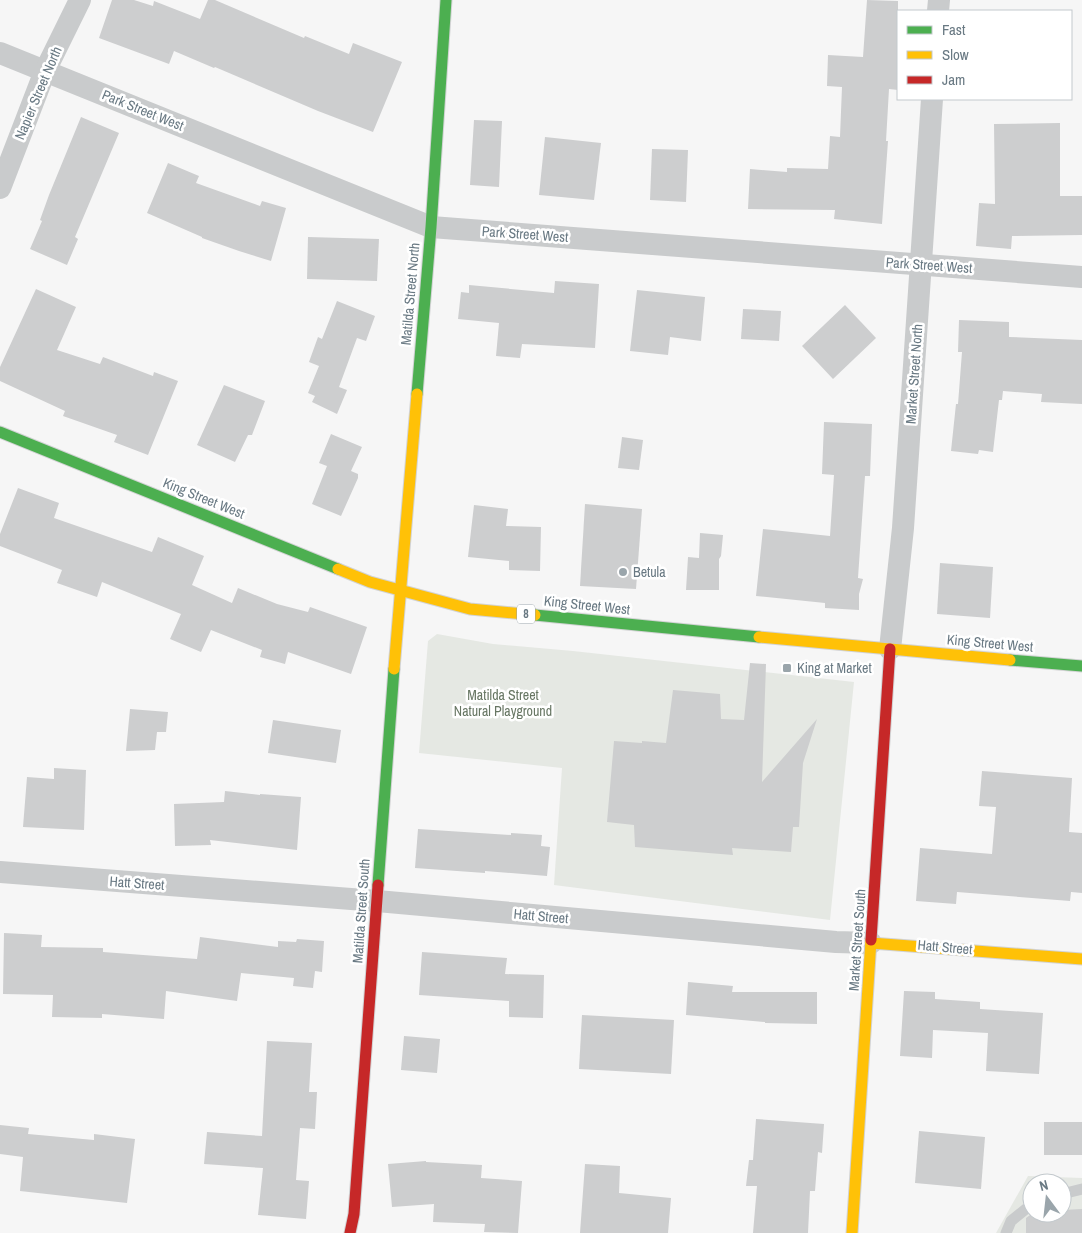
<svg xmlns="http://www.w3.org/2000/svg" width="1082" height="1233" font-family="'Archivo Narrow',sans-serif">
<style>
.green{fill:#e5e8e3;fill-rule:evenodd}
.building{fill:#cdcecf}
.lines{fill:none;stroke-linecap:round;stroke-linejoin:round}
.fast-casing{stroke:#d2d3d4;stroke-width:13}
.slow-casing{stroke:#d2d3d4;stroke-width:13}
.jam-casing{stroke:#d2d3d4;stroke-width:13}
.lane{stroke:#c9cbcc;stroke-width:11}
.street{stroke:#c9cbcc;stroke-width:22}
.fast{stroke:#4caf50;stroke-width:11}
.slow{stroke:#ffc107;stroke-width:11}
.jam{stroke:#c62828;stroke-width:11}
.poi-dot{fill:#9aa5ab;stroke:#fff;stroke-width:2}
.labels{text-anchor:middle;stroke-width:5;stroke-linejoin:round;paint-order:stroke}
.shield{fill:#fff;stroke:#96a1a8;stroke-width:1}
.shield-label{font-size:12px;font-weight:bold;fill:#697983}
.street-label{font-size:14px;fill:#697983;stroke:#fff}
.poi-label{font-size:14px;fill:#697983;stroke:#fff;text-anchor:start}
.park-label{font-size:14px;fill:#677663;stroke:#fff}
</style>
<rect width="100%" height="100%" fill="#f6f6f6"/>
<g class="green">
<polygon points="437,634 493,644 573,651 854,682 830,920 554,885 562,768 419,753 428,641"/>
<path d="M1028 1176 1082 1178V1233H996ZM1032 1183H1062V1213H1032Z"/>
</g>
<g class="building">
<polygon points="112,0 134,0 153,6 154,1 200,19 208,0 215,0 304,38 305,36 349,54 353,43 402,62 373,132 318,111 215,67 214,68 174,51 169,64 99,38"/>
<polygon points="867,0 898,1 898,90 889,89 886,141 888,141 882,224 834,219 835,210 748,209 750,169 787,172 787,168 828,169 830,136 840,137 842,87 827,86 828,55 863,57"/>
<polygon points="81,117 119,133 75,237 78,239 67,265 30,249 42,221 40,220 49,195"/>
<polygon points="474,120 502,121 499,187 470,185"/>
<polygon points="1060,123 1060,196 1082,196 1082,235 1012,236 1011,249 976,246 979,203 995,204 994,124"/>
<polygon points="545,137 601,143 594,200 539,195"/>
<polygon points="652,149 688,150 686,202 650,200"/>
<polygon points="168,163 199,176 196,183 260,206 262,201 286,208 271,261 239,251 202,238 202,237 147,213"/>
<polygon points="308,237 379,239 377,281 307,279"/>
<polygon points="555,281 599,284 595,348 522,344 520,358 496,356 499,323 458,319 461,292 469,293 469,285 554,293"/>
<polygon points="36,289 76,307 57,350 100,364 103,357 153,376 154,372 178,381 148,455 114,442 117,435 63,416 65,411 0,381 0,367"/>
<polygon points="637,290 705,297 701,341 670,337 668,355 630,351"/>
<polygon points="337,301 375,316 366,341 357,338 339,387 347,390 337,414 312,402 315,396 308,393 319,366 309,362 318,337 322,339"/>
<polygon points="845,305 876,338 833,379 802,346"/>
<polygon points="743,309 781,311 779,341 741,339"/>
<polygon points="959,320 1009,322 1009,337 1082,340 1082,404 1041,402 1042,394 1003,391 1002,400 999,400 993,452 979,450 978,454 951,451 956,404 958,404 962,352 958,352"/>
<polygon points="224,385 265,401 252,435 248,435 235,462 197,445"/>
<polygon points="824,422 872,424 870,476 865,476 858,578 863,579 859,594 859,610 825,608 825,603 756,596 763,529 830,536 834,475 822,474"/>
<polygon points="331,434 362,447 351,471 358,474 358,478 341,516 312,504 327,466 319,463"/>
<polygon points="622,437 643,440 639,470 618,468"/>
<polygon points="18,488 59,503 54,518 152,552 158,537 204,556 192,585 232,603 238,588 277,604 308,612 310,607 367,627 351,674 288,652 285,664 260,657 262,650 211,630 201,652 170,639 181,614 102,582 97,597 57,583 62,570 0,546 0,534"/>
<polygon points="585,504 642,509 636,589 580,586"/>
<polygon points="474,505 508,509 506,526 541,527 540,571 509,570 509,561 468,557"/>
<polygon points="700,533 723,535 721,556 719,559 719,590 686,590 688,557 699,558"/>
<polygon points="940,563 993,567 990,618 937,614"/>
<polygon points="750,663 766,664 762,782 817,719 803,763 799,827 793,827 791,852 732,848 733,855 635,847 634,825 607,822 614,741 642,743 642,741 666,743 673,690 720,694 721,719 744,720"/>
<polygon points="130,709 168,712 166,732 157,732 155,750 126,751"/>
<polygon points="273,720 341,730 336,763 268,753"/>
<polygon points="54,768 86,770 84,830 23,827 27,777 54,779"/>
<polygon points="982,771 1072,778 1069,832 1082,833 1082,893 1071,892 1070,901 957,892 956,904 916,901 920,848 992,854 996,807 979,806"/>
<polygon points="225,791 260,795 260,794 301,797 297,850 210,840 211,845 175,846 174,804 224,802"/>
<polygon points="418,829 511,835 511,833 542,835 541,846 550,847 547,876 485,871 485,873 415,868"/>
<polygon points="4,933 42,935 41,947 103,948 103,952 197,959 200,937 278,947 278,941 296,942 297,939 324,941 322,972 315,971 313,988 293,986 294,978 241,973 237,1001 166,991 164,1019 102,1014 102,1018 52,1017 53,995 3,994"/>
<polygon points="422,952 507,958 505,974 544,975 543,1018 509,1017 509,1001 419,995"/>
<polygon points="688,982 733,986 732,992 817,992 817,1024 765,1023 765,1022 686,1015"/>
<polygon points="904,991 935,992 935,999 980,1002 980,1009 1043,1013 1039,1074 986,1071 988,1033 933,1030 932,1058 900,1056"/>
<polygon points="582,1015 674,1020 671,1074 579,1069"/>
<polygon points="404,1036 440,1039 437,1073 401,1070"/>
<polygon points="267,1041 312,1043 309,1092 317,1092 315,1129 300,1128 296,1180 309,1181 306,1219 258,1215 263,1168 204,1164 207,1132 262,1136"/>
<polygon points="756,1119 824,1124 822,1153 818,1152 815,1191 810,1191 808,1233 753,1233 757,1186 746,1186 749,1160 753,1160"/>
<rect x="1044" y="1122" width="38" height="33"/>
<polygon points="0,1125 29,1128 28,1134 94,1140 94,1134 135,1139 127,1203 20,1191 23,1157 0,1154"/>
<polygon points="919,1131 985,1137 981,1189 915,1183"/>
<polygon points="426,1161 426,1162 482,1165 481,1178 522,1181 518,1233 484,1232 485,1224 433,1222 434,1204 392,1207 388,1164"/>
<polygon points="585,1164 620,1166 619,1193 671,1198 668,1233 580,1233"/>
<polygon points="1082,1209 1082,1233 1026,1233 1026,1218 1033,1213 1062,1213 1062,1210"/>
</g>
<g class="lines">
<g class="fast-casing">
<g id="fast">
<polyline points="417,394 431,227 446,0"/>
<polyline points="0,432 338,569"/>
<polyline points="535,615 759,637"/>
<polyline points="1010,660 1082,666"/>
<polyline points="378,885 394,669"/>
</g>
</g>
<g class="slow-casing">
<g id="slow">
<polyline points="338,569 370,582 470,609 535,615"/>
<polyline points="759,637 1010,660"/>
<polyline points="394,669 417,394"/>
<polyline points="871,943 1082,959"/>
<polyline points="852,1233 871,940"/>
</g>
</g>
<g class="jam-casing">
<g id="jam">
<polyline points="871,940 890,649"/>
<polyline points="350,1233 354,1214 378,885"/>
</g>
</g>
<g class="lane">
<polyline points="1062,1194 1082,1189"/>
<polyline points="1006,1233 1011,1221 1032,1204"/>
</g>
<g class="street">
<polyline points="938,11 939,0"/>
<polyline points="0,53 431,227 1082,277"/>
<polyline points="0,188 45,71 80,0"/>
<polyline points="890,649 903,528 932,99"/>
<polyline points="0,872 377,901 836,942 871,943"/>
</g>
<use href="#fast" class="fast"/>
<use href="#slow" class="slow"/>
<use href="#jam" class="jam"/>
</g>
<g class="poi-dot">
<circle cx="623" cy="572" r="5"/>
<rect x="782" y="663" width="10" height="10" rx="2.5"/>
</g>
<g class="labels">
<rect class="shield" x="517" y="604.5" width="18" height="19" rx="4"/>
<g class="shield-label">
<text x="526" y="618">8</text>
</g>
<g class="street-label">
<text transform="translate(38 93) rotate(-67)" y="5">Napier Street North</text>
<text transform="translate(143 110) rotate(22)" y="5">Park Street West</text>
<text transform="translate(525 234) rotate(4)" y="5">Park Street West</text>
<text transform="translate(929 265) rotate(4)" y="5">Park Street West</text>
<text transform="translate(410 294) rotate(-85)" y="5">Matilda Street North</text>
<text transform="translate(914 374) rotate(-86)" y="5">Market Street North</text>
<text transform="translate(204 498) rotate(22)" y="5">King Street West</text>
<text transform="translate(587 605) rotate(6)" y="5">King Street West</text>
<text transform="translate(990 643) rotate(5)" y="5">King Street West</text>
<text transform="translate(137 883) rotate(4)" y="5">Hatt Street</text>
<text transform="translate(361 911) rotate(-86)" y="5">Matilda Street South</text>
<text transform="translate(541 916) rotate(5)" y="5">Hatt Street</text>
<text transform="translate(857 940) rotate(-86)" y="5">Market Street South</text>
<text transform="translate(945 947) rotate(5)" y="5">Hatt Street</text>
</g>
<g class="poi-label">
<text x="633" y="577">Betula</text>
<text x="797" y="673">King at Market</text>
</g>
<g class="park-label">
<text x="503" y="700">Matilda Street<tspan x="503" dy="16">Natural Playground</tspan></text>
</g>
</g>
<rect x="897" y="10" width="175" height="90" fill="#ffffff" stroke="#c3c9cd"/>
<rect x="907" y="26" width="25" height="8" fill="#4caf50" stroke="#c3c9cd"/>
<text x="942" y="35" font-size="15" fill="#697983">Fast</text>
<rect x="907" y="51" width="25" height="8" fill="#ffc107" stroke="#c3c9cd"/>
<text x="942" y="60" font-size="15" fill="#697983">Slow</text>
<rect x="907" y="76" width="25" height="8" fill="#c62828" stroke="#c3c9cd"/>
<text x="942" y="85" font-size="15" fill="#697983">Jam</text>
<g transform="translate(1047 1198) rotate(345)"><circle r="24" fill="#ffffff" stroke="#c3c9cd"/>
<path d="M0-4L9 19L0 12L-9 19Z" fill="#9aa5ab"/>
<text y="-8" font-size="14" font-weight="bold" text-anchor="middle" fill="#697983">N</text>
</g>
</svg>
